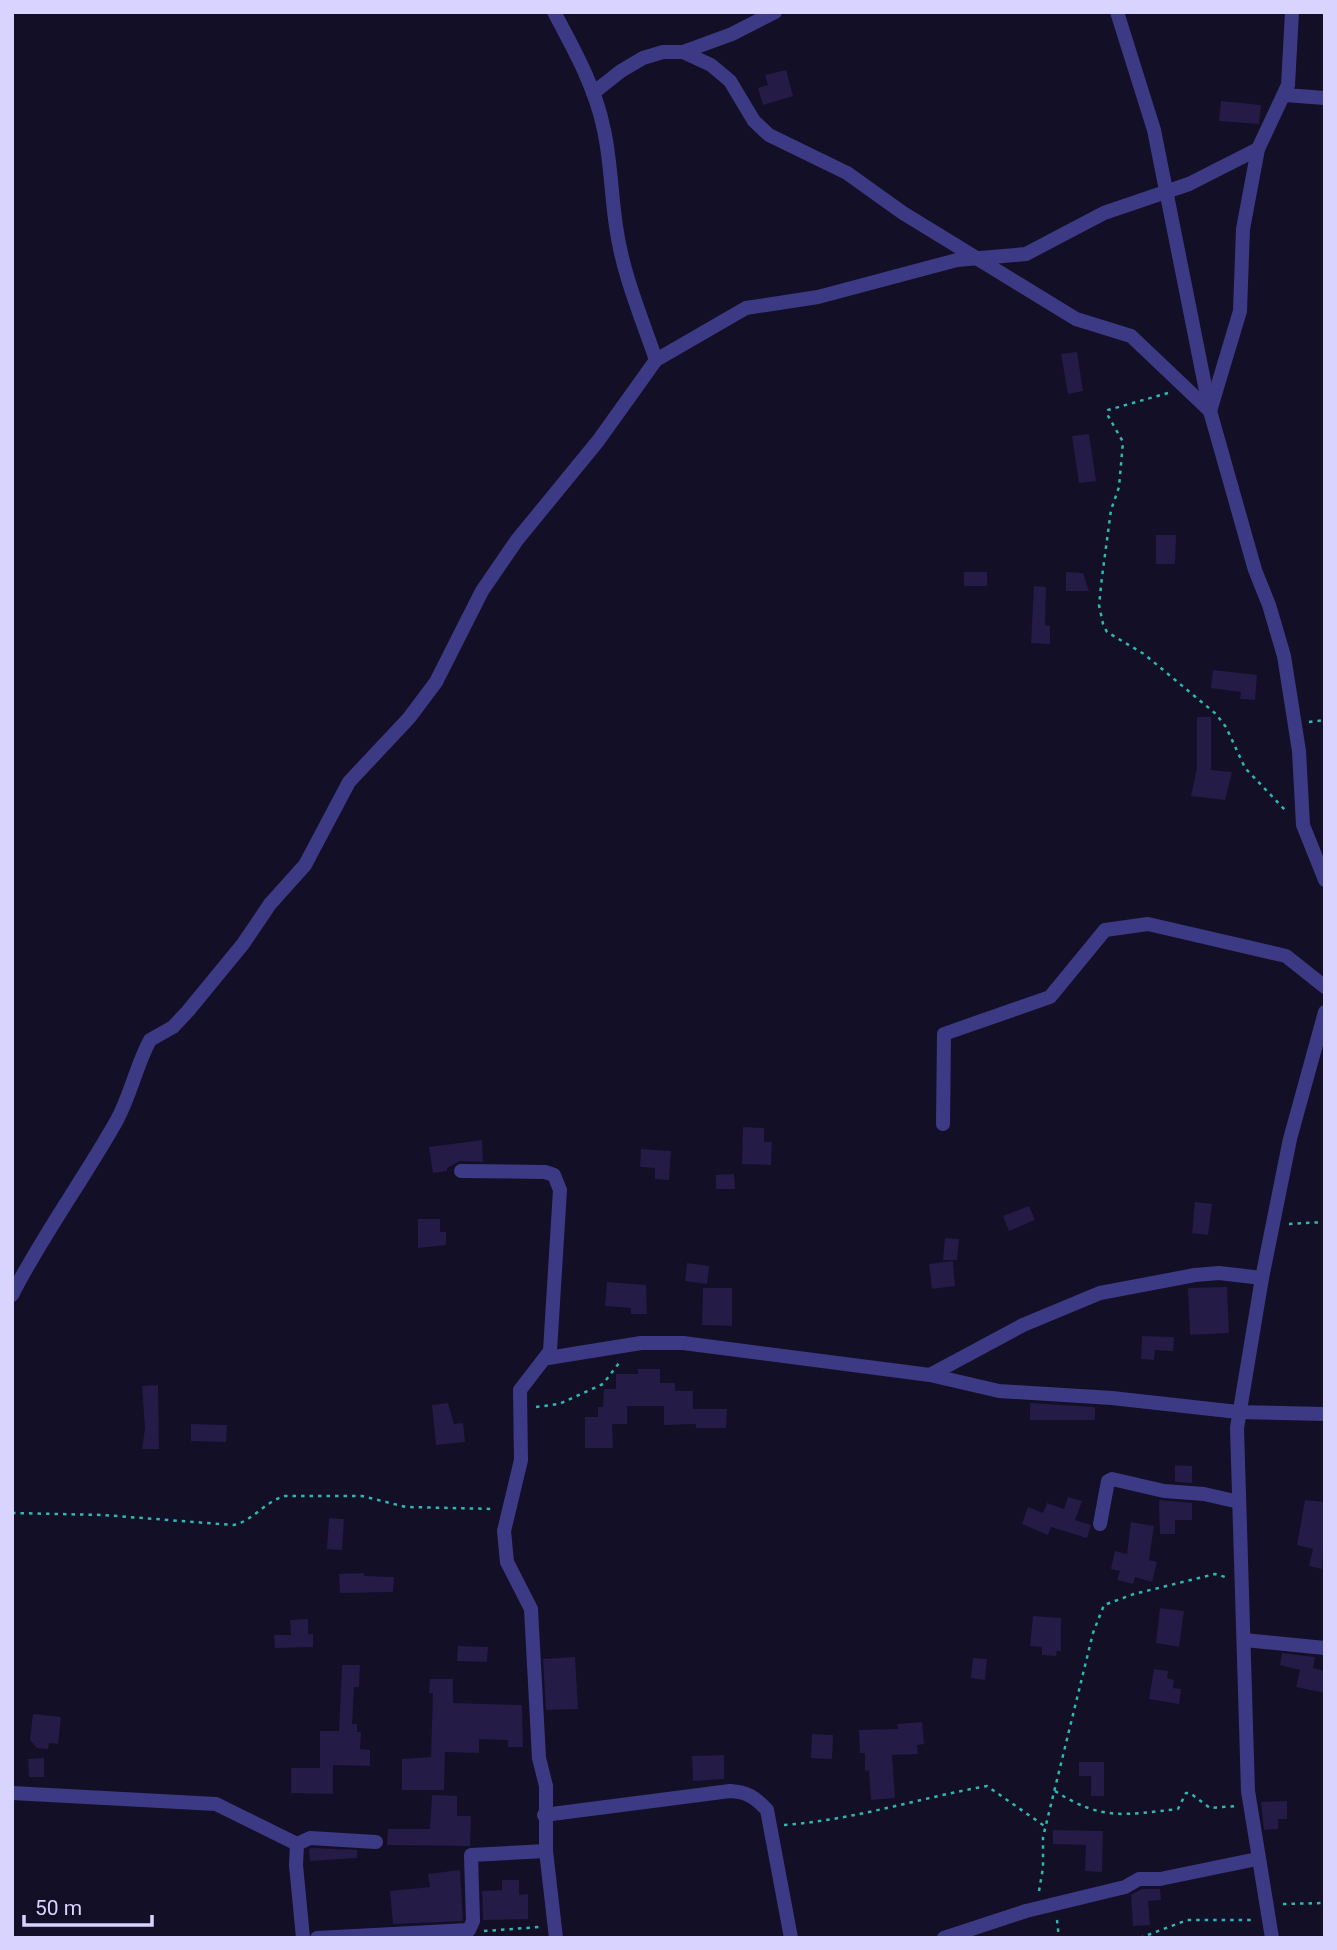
<svg xmlns="http://www.w3.org/2000/svg" width="1337" height="1950" font-family="Roboto,sans-serif">
<style>
.building{fill:#241b47}
.lines{fill:none;stroke-linecap:round;stroke-linejoin:round}
.path{stroke:#2fb8b0;stroke-width:2.5;stroke-dasharray:3.5 5;stroke-linecap:butt}
.street{stroke:#3d3a85;stroke-width:14}
</style>
<rect width="100%" height="100%" fill="#130f26"/>
<g class="building">
<polygon points="786,70 793,96 763,105 758,88 768,85 765,75"/>
<polygon points="1221,101 1261,105 1259,124 1219,121"/>
<polygon points="1077,352 1083,391 1068,394 1061,354"/>
<polygon points="1089,434 1096,481 1079,483 1072,436"/>
<polygon points="1156,535 1176,535 1175,564 1156,564"/>
<rect x="964" y="572" width="23" height="14"/>
<polygon points="1066,572 1083,573 1089,591 1066,591"/>
<polygon points="1034,586 1046,587 1045,625 1050,626 1050,644 1031,643"/>
<polygon points="1213,670 1257,675 1255,700 1240,699 1241,692 1211,688"/>
<polygon points="1197,717 1211,717 1211,770 1232,772 1225,800 1191,796 1197,768"/>
<polygon points="743,1127 764,1128 764,1142 772,1142 771,1165 742,1164"/>
<polygon points="482,1140 483,1162 460,1161 447,1168 447,1171 433,1173 429,1147"/>
<polygon points="641,1149 671,1151 669,1180 655,1179 655,1168 640,1167"/>
<polygon points="734,1174 735,1189 716,1189 716,1175"/>
<polygon points="1195,1202 1212,1204 1208,1235 1192,1233"/>
<polygon points="1029,1206 1035,1220 1009,1231 1003,1216"/>
<polygon points="418,1219 440,1219 440,1232 446,1232 446,1245 418,1248"/>
<polygon points="945,1238 959,1239 957,1260 943,1260"/>
<polygon points="953,1261 955,1286 932,1289 929,1264"/>
<polygon points="687,1263 709,1266 707,1284 685,1281"/>
<polygon points="607,1282 646,1285 647,1314 631,1314 631,1308 605,1306"/>
<polygon points="1227,1287 1229,1333 1190,1335 1188,1288"/>
<polygon points="703,1288 732,1288 732,1326 702,1325"/>
<polygon points="1142,1336 1174,1337 1173,1351 1155,1350 1154,1360 1141,1359"/>
<polygon points="638,1369 660,1369 660,1383 675,1383 675,1391 693,1391 693,1409 727,1409 726,1428 696,1428 696,1424 664,1425 664,1406 627,1406 627,1424 612,1424 613,1448 585,1448 585,1417 598,1417 598,1407 603,1407 604,1389 616,1389 616,1374 638,1374"/>
<polygon points="158,1385 159,1449 142,1449 145,1428 142,1386"/>
<polygon points="448,1403 454,1424 463,1423 465,1442 436,1445 432,1405"/>
<polygon points="1030,1403 1095,1407 1095,1420 1030,1420"/>
<polygon points="191,1424 227,1425 226,1442 191,1441"/>
<polygon points="1175,1465 1192,1466 1192,1483 1175,1482"/>
<polygon points="1068,1497 1082,1501 1075,1520 1091,1525 1087,1538 1051,1527 1048,1535 1022,1524 1028,1507 1043,1513 1047,1503 1064,1509"/>
<polygon points="1159,1500 1192,1503 1192,1520 1175,1520 1175,1534 1160,1534"/>
<polygon points="1305,1500 1325,1502 1322,1569 1309,1566 1313,1549 1297,1545"/>
<polygon points="329,1518 344,1519 342,1550 327,1549"/>
<polygon points="1131,1522 1154,1526 1149,1560 1157,1562 1152,1582 1135,1577 1133,1584 1117,1580 1120,1571 1111,1569 1115,1551 1127,1554"/>
<polygon points="364,1573 364,1576 394,1577 393,1592 340,1593 339,1574"/>
<polygon points="1160,1608 1184,1611 1179,1647 1156,1643"/>
<polygon points="1033,1616 1061,1618 1061,1651 1057,1651 1056,1656 1042,1655 1042,1647 1030,1646"/>
<polygon points="308,1619 308,1634 313,1634 313,1647 275,1648 274,1635 291,1635 290,1620"/>
<polygon points="458,1646 488,1647 487,1662 457,1661"/>
<polygon points="1282,1653 1315,1657 1313,1668 1325,1671 1325,1693 1296,1687 1300,1670 1280,1665"/>
<polygon points="575,1657 578,1709 546,1710 543,1659"/>
<polygon points="973,1658 987,1659 985,1680 971,1678"/>
<polygon points="342,1665 360,1665 359,1687 354,1687 352,1724 357,1724 357,1732 361,1732 360,1749 370,1750 370,1766 333,1765 333,1794 291,1793 291,1768 320,1768 320,1731 339,1731"/>
<polygon points="1154,1669 1168,1671 1167,1678 1174,1680 1173,1688 1181,1689 1179,1704 1149,1699"/>
<polygon points="430,1679 453,1679 453,1703 522,1705 523,1747 508,1747 508,1740 479,1739 479,1753 445,1752 444,1790 402,1790 402,1759 431,1757 433,1693 429,1693"/>
<polygon points="33,1714 61,1717 58,1744 49,1743 48,1749 37,1748 30,1740"/>
<polygon points="922,1722 924,1744 917,1745 918,1754 892,1755 895,1798 871,1800 869,1770 865,1771 865,1753 860,1753 859,1730 898,1729 897,1724"/>
<polygon points="812,1734 833,1735 832,1759 811,1758"/>
<polygon points="724,1755 724,1779 693,1781 692,1756"/>
<polygon points="44,1758 44,1777 29,1777 28,1759"/>
<polygon points="1079,1762 1104,1762 1104,1796 1091,1796 1091,1776 1079,1776"/>
<polygon points="432,1795 457,1796 457,1816 471,1816 470,1846 387,1845 388,1829 430,1829"/>
<polygon points="1287,1801 1287,1819 1278,1819 1278,1829 1264,1830 1261,1802"/>
<polygon points="1053,1830 1103,1831 1102,1872 1085,1871 1086,1845 1053,1844"/>
<polygon points="312,1848 357,1850 357,1858 310,1861 309,1849"/>
<polygon points="460,1870 463,1921 393,1924 390,1891 430,1887 428,1874"/>
<polygon points="502,1880 519,1880 519,1895 528,1894 528,1919 483,1920 482,1891 502,1890"/>
<polygon points="1142,1889 1160,1889 1161,1900 1148,1901 1150,1925 1133,1926 1131,1895"/>
</g>
<g class="lines">
<g class="path">
<polyline points="1168,393 1108,410 1107,414 1123,442 1119,487 1111,510 1102,577 1099,605 1103,624 1107,632 1144,654 1216,714 1226,727 1245,768 1287,812"/>
<polyline points="1309,722 1325,720"/>
<polyline points="1289,1224 1325,1222"/>
<polyline points="536,1407 559,1404 603,1384 619,1363"/>
<path d="M12 1513 103 1515 233 1525C252 1522 265 1501 285 1496H362L406 1507 495 1509"/>
<path d="M1055 1791C1102 1821 1124 1815 1178 1809L1186 1793H1190L1210 1808 1236 1806"/>
<path d="M784 1825C854 1820 919 1798 987 1786L1046 1827"/>
<polyline points="1039,1891 1043,1868 1043,1837 1093,1633 1104,1605 1134,1594 1215,1574 1225,1577"/>
<polyline points="1283,1904 1325,1903"/>
<polyline points="1057,1920 1059,1938"/>
<polyline points="484,1931 540,1927"/>
<polyline points="1140,1938 1187,1920 1252,1920"/>
</g>
<g class="street">
<path d="M554 12C574 49 596 89 604 130 611 162 611 194 616 226 622 272 641 316 656 360"/>
<polyline points="1117,12 1154,130 1210,411 1255,570 1269,605 1284,656 1299,751 1303,825 1325,880"/>
<polyline points="683,52 732,34 775,12"/>
<polyline points="593,93 621,71 643,58 663,52 683,52 711,65 730,81 754,121 769,135 847,173 903,213 1076,319 1131,336 1210,411 1240,311 1243,229 1258,149 1288,85 1292,12"/>
<polyline points="1285,95 1325,98"/>
<polyline points="943,1124 944,1034 1050,997 1105,930 1148,924 1286,956 1325,987"/>
<polyline points="461,1171 545,1172 554,1175 560,1190 550,1351 520,1390 521,1460 504,1531 507,1562 531,1609 539,1758 546,1786 546,1851 556,1938"/>
<path d="M12 1295C43 1234 84 1179 117 1120 131 1094 136 1066 150 1040L173 1027 188 1011 243 944 270 904 305 865 349 782 409 718 436 682 482 591 517 540 598 441 656 360 746 308 818 297 957 260 1026 254 1104 213 1189 184 1258 149"/>
<polyline points="548,1358 641,1343 683,1343 930,1375 999,1391 1112,1398 1238,1412 1325,1414"/>
<polyline points="930,1375 1023,1325 1100,1293 1195,1275 1219,1273 1262,1278"/>
<polyline points="1100,1524 1108,1481 1112,1479 1164,1491 1204,1494 1239,1502"/>
<polyline points="1244,1640 1325,1648"/>
<polyline points="12,1793 216,1804 297,1844 310,1838 376,1842"/>
<path d="M544 1815 730 1791C747 1792 755 1797 767 1810L791 1938"/>
<polyline points="297,1844 296,1865 303,1938"/>
<polyline points="317,1938 469,1930 473,1921 471,1855 546,1851"/>
<polyline points="944,1938 1026,1911 1125,1887 1139,1879 1160,1879 1257,1859"/>
<polyline points="1272,1938 1248,1791 1237,1428 1262,1278 1290,1139 1325,1012"/>
</g>
</g>
<rect width="1337" height="1950" fill="none" stroke="#d9d4ff" stroke-width="28"/>
<path d="M24 1915v10h128v-10" fill="none" stroke="#d9d4ff" stroke-width="3.5"/>
<text x="35" y="1915" font-size="21" fill="#d9d4ff" stroke="#130f26" stroke-width="5" paint-order="stroke">50 m</text>
</svg>
